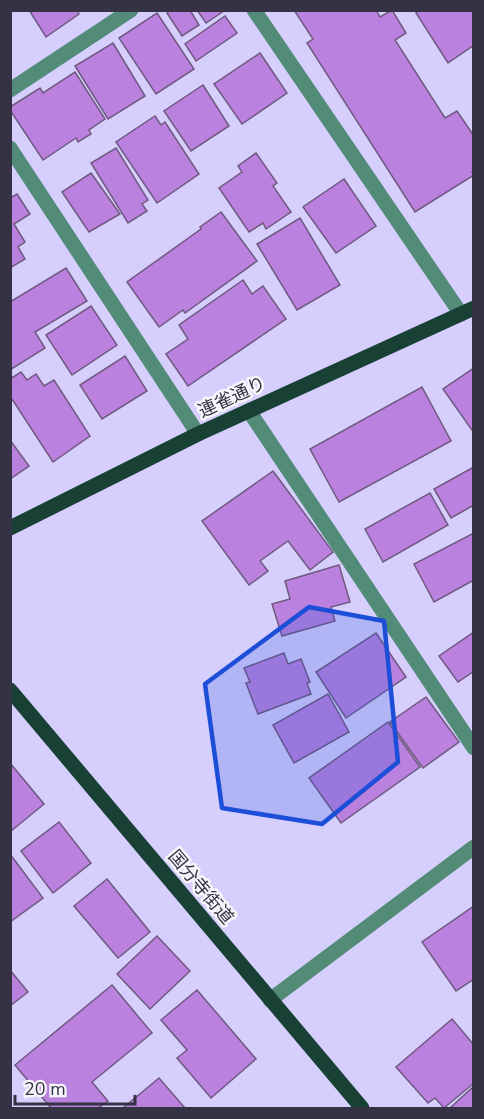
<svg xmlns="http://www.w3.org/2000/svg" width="484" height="1119" font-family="'Nunito Sans','Noto Sans JP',sans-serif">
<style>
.building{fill:#ba81df;stroke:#6f597f;stroke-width:1.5}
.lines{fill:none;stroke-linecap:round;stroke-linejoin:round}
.minor{stroke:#538b79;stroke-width:15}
.major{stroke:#184034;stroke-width:15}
.marked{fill:#1d4ed8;fill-opacity:0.2;stroke:#1d4ed8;stroke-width:4.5;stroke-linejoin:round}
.labels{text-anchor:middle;stroke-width:5;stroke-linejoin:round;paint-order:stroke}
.street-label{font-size:18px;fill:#343244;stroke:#f7f6fb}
</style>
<rect width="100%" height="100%" fill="#d6cffe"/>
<g class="building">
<polygon points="29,10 77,10 79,14 46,37"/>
<polygon points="170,10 190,10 199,25 182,36 167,13"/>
<polygon points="197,10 223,10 224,11 206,23"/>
<polygon points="294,10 376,10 380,17 392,10 406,33 395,40 445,118 457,111 474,136 474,171 472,172 474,175 415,212 307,43 313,39"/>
<polygon points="420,10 474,10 474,45 448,63 416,13"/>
<polygon points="157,13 194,69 156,94 119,38"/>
<polygon points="225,16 237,33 196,61 185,44"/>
<polygon points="113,43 145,96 108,119 75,66"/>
<polygon points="260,53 287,93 242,124 214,84"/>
<polygon points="75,72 105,119 89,130 91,134 78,142 76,138 43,160 10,110 10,107 40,88 43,93"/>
<polygon points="203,85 229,126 191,151 164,111"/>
<polygon points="155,116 161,125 165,122 199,174 157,203 116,142"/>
<polygon points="116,148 148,200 142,204 147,211 128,223 91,163"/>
<polygon points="256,153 277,183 273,186 291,212 266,229 263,223 249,232 219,188 242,172 238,166"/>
<polygon points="91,173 120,214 89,232 62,192"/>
<polygon points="344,179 376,226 336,253 303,207"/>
<polygon points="17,194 30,214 14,224 25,242 18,247 25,259 10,268 10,198"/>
<polygon points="221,212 257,261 185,313 183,310 159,327 127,282 201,229 200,227"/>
<polygon points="300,218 340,285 297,310 257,244"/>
<polygon points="66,268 87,301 35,332 45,348 10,370 10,302"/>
<polygon points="243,280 252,294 263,286 286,319 188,386 166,354 188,339 179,325"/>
<polygon points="91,306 117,345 72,375 46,335"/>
<polygon points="125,356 147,391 102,419 80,385"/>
<polygon points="474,368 474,433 443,389"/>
<polygon points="21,372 27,380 36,374 44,386 54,380 90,436 53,462 10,396 10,379"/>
<polygon points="422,387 451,441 339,502 310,449"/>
<polygon points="10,440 29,466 10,479"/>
<polygon points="472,468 474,471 474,505 451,518 434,489"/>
<polygon points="273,471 333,552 310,570 288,541 260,561 268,571 249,585 202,521"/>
<polygon points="430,493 448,525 383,562 365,529"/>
<polygon points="474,533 474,580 434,602 414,564"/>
<polygon points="339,565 350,602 331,607 335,621 282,636 272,604 290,599 285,581"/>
<polygon points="474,632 474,671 458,682 439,656"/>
<polygon points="376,633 406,677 346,718 316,672"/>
<polygon points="284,653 288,664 301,659 310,682 307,683 311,694 258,714 246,683 250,682 244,668"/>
<polygon points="328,694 349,732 294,763 273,725"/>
<polygon points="426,697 459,742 423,768 390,722"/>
<polygon points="388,722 420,767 341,823 309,778"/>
<polygon points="10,763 44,804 10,832"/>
<polygon points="59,822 91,863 53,893 21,851"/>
<polygon points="10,854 43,898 10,922"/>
<polygon points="107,879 150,932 118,958 74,906"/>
<polygon points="474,906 474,979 456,991 422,942"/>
<polygon points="157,936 190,971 150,1009 117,974"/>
<polygon points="10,970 28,992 10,1006"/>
<polygon points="112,985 152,1033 92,1082 108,1101 98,1108 51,1108 15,1065"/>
<polygon points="197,990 256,1059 211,1098 177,1058 187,1050 161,1020"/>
<polygon points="452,1019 474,1045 474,1083 444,1108 435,1098 428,1103 396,1067"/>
<polygon points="159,1078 185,1108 123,1108"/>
<polygon points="474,1086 474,1108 450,1108"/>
</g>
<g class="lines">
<g class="minor">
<polyline points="254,10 461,314"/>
<polyline points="10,90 131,10"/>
<polyline points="10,148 198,434"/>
<polyline points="249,411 474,748"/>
<polyline points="270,1000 474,847"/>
</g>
<g class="major">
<polyline points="10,528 198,434 474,308"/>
<polyline points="10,690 362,1108"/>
</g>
</g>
<path class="marked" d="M309 607 384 621 398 762 322 824 222 808 205 684Z"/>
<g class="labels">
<g class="street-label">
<text transform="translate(232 397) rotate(-25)" y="6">連雀通り</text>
<text transform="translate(201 887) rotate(50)" y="6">国分寺街道</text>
</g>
</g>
<rect width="484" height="1119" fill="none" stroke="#343244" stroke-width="24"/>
<path d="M15 1095v9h120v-9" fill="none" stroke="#343244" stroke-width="3"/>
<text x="24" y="1095" font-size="18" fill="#343244" stroke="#f7f6fb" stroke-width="4.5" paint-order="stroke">20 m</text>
</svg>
